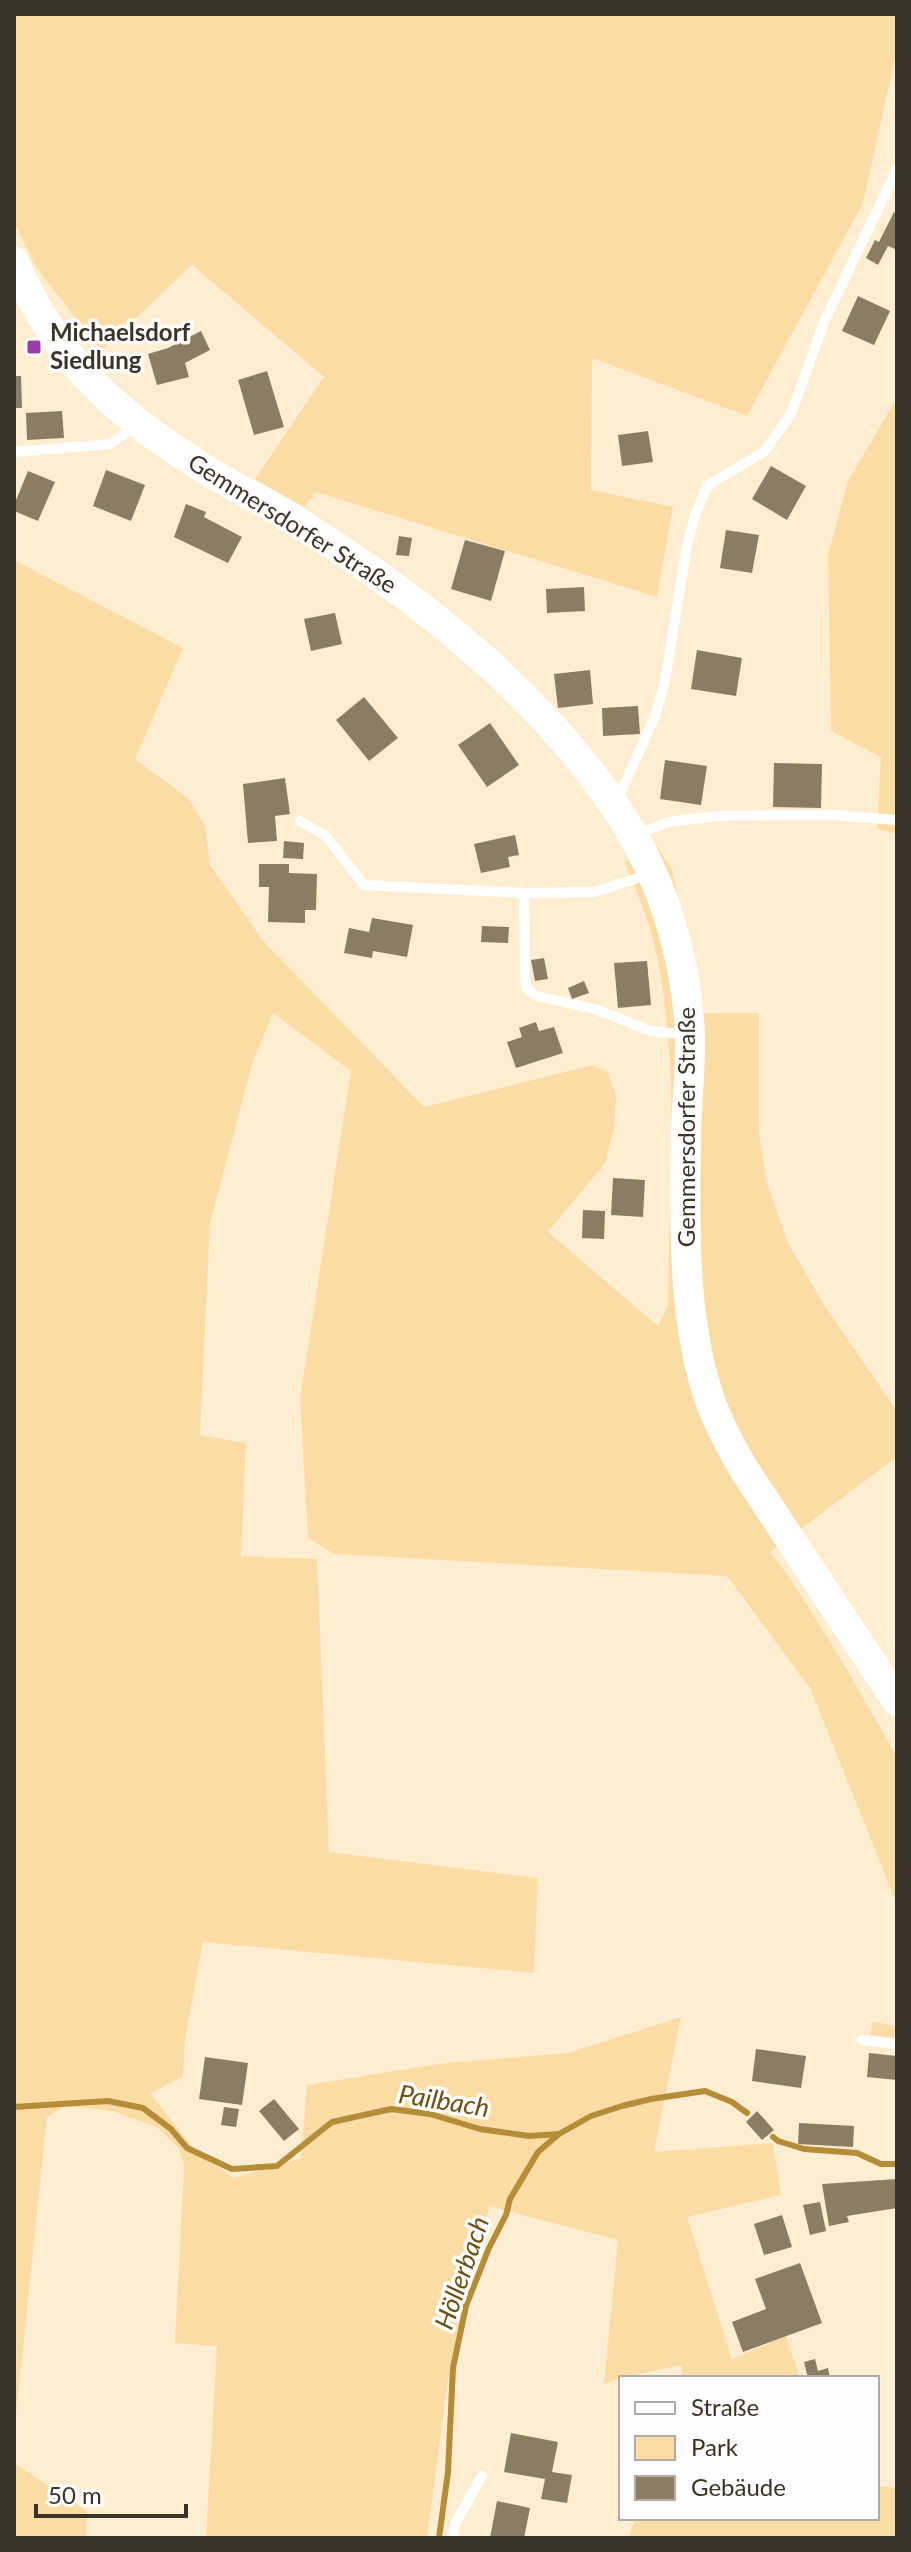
<svg xmlns="http://www.w3.org/2000/svg" width="911" height="2552" font-family="Lato,sans-serif">
<style>
.green{fill:#fadca4}
.lines{fill:none;stroke-linecap:round;stroke-linejoin:round}
.stream{stroke:#b58d39;stroke-width:6}
.building{fill:#8b7d63}
.lane{stroke:#fff;stroke-width:10}
.secondary{stroke:#fff;stroke-width:30}
.poi-dot{fill:#973ea9;stroke:#fdfdfd;stroke-width:3}
.labels{text-anchor:middle;stroke-width:7;stroke-linejoin:round;paint-order:stroke}
.poi-label{font-size:24px;font-weight:bold;fill:#393328;stroke:#fdfdfd;text-anchor:start}
.street-label{font-size:24px;fill:#393328;stroke:#fdfdfd}
.water-label{font-size:26px;font-style:italic;fill:#6c5010;stroke:#fdfdfd}
</style>
<rect width="100%" height="100%" fill="#feeed1"/>
<g class="green">
<polygon points="14,14 897,14 897,49 863,203 747,416 592,358 591,490 673,507 657,597 316,492 304,507 255,479 324,377 192,265 101,351 36,267 14,222"/>
<polygon points="897,398 897,834 877,829 881,757 831,731 828,555 848,481"/>
<path d="M14 560 183 648 135 759 188 798 205 826 210 865 264 942 424 1107 593 1065 608 1072 616 1096 614 1129 605 1163 548 1232 658 1326 668 1306C669 1190 681 1056 654 944 648 916 635 889 625 863L657 847 672 869 703 1013H759V1133L767 1183 788 1243 826 1308 897 1411V1457L770 1552 790 1578 839 1656 897 1757V1904L810 1688 727 1576 334 1554 308 1538 300 1398 351 1071 273 1013 253 1061 210 1223 200 1435 246 1443 241 1556 317 1559 329 1852 538 1878 534 1973 203 1942 185 2040 183 2077 150 2093 195 2150 234 2178 301 2158 307 2085 445 2063 568 2053 681 2017 654 2152 773 2143 781 2195 687 2217 732 2359 786 2336 800 2378H682V2365L621 2378 604 2384 618 2240 489 2206 448 2379 427 2538 206 2537 217 2346 175 2343 184 2166 179 2149 158 2128 113 2111 66 2106 47 2117 14 2435Z"/>
<polygon points="873,2022 897,2026 897,2038 870,2035"/>
<polygon points="14,2463 87,2511 86,2538 14,2538"/>
<polygon points="877,2486 897,2488 897,2538 628,2538 636,2518 877,2518"/>
</g>
<g class="lines">
<g class="stream">
<polyline points="14,2107 108,2101 143,2108 171,2129 187,2148 232,2169 277,2166 332,2122 391,2109 430,2114 480,2129 529,2136 559,2134 591,2116 622,2106 651,2099 705,2091 732,2102 747,2113"/>
<polyline points="773,2137 778,2141 804,2149 857,2153 881,2164 897,2164"/>
<polyline points="439,2538 448,2472 453,2368 466,2306 489,2248 506,2215 510,2199 538,2152 559,2134"/>
</g>
</g>
<g class="building">
<polygon points="894,212 897,214 897,250 888,246 878,265 866,258 875,240 879,242"/>
<polygon points="858,296 890,311 874,345 842,331"/>
<polygon points="201,331 210,350 185,363 189,377 157,385 148,354 168,348"/>
<polygon points="267,371 284,427 254,435 238,380"/>
<polygon points="14,376 21,376 22,408 14,408"/>
<polygon points="62,411 64,438 27,440 26,413"/>
<polygon points="648,431 653,462 622,466 618,435"/>
<polygon points="771,466 806,486 787,520 752,499"/>
<polygon points="106,470 145,485 131,521 93,506"/>
<polygon points="28,471 55,482 38,521 14,511 14,505"/>
<polygon points="186,504 206,512 204,517 242,537 228,563 174,537"/>
<polygon points="726,530 759,535 752,573 720,568"/>
<polygon points="399,536 412,538 409,556 396,555"/>
<polygon points="465,540 505,551 491,601 451,589"/>
<polygon points="584,587 585,611 547,613 546,589"/>
<polygon points="335,613 342,644 311,651 304,619"/>
<polygon points="697,650 742,658 736,696 691,689"/>
<polygon points="590,670 593,704 558,708 554,674"/>
<polygon points="364,697 398,738 369,761 336,720"/>
<polygon points="638,706 640,734 603,736 602,708"/>
<polygon points="490,723 519,765 487,787 458,745"/>
<polygon points="665,760 707,766 701,805 660,799"/>
<polygon points="774,763 822,764 821,808 773,807"/>
<polygon points="285,778 290,814 275,816 277,841 248,843 243,784"/>
<polygon points="515,835 519,855 508,857 510,867 481,873 474,844"/>
<polygon points="284,841 304,843 303,859 283,858"/>
<polygon points="259,864 289,864 289,873 317,874 316,910 305,910 305,923 268,922 269,887 259,887"/>
<polygon points="372,918 413,925 407,957 373,951 372,958 344,953 349,928 369,932"/>
<polygon points="482,926 509,927 508,943 481,942"/>
<polygon points="544,958 548,979 535,981 531,960"/>
<polygon points="647,961 651,1005 618,1008 614,963"/>
<polygon points="584,981 589,993 572,999 568,988"/>
<polygon points="536,1022 539,1031 554,1027 563,1053 516,1068 507,1042 522,1037 519,1028"/>
<polygon points="613,1178 645,1180 643,1217 611,1215"/>
<polygon points="583,1210 605,1211 604,1239 582,1238"/>
<polygon points="756,2049 806,2056 801,2088 752,2081"/>
<polygon points="869,2053 897,2056 897,2080 867,2077"/>
<polygon points="205,2057 248,2063 242,2105 199,2099"/>
<polygon points="274,2099 299,2129 284,2141 259,2111"/>
<polygon points="224,2107 239,2109 236,2127 221,2125"/>
<polygon points="757,2111 774,2130 762,2140 746,2122"/>
<polygon points="799,2123 854,2126 853,2147 798,2144"/>
<polygon points="897,2179 897,2208 847,2216 849,2222 829,2226 822,2184"/>
<polygon points="820,2202 826,2231 810,2235 803,2205"/>
<polygon points="782,2215 792,2247 764,2255 754,2224"/>
<polygon points="800,2263 822,2323 743,2352 732,2322 766,2309 755,2279"/>
<polygon points="815,2359 818,2371 828,2368 830,2378 808,2378 804,2362"/>
<polygon points="511,2433 558,2442 552,2472 572,2475 567,2503 541,2499 545,2479 504,2472"/>
<polygon points="497,2501 530,2508 524,2538 490,2538"/>
</g>
<g class="lines">
<g class="lane">
<polyline points="14,452 110,444 136,426"/>
<polyline points="617,801 656,714 665,681 687,545 696,513 708,485 764,452 791,414 825,320 897,169"/>
<polyline points="300,821 326,836 364,885 524,893 595,892 650,874"/>
<polyline points="634,836 668,822 717,816 832,815 897,820"/>
<polyline points="524,893 525,980 527,988 534,995 598,1010 651,1031 688,1035"/>
<polyline points="862,2040 897,2044"/>
<polyline points="453,2538 455,2524 482,2476"/>
</g>
<path class="secondary" d="M14 262C59 365 119 417 213 474 239 490 267 503 293 519 413 594 533 686 614 805 660 872 686 952 690 1033 691 1066 687 1099 686 1132 685 1221 681 1318 711 1403 720 1427 732 1449 745 1471L897 1701"/>
</g>
<rect class="poi-dot" x="26" y="339" width="16" height="16" rx="4"/>
<g class="labels">
<g class="poi-label">
<text x="50" y="341">Michaelsdorf<tspan x="50" dy="28">Siedlung</tspan></text>
</g>
<g class="street-label">
<text transform="translate(292 524) rotate(32)" y="8">Gemmersdorfer Straße</text>
<text transform="translate(687 1127) rotate(-90)" y="8">Gemmersdorfer Straße</text>
</g>
<g class="water-label">
<text transform="translate(444 2101) rotate(9)" y="9">Pailbach</text>
<text transform="translate(462 2273) rotate(-71)" y="9">Höllerbach</text>
</g>
</g>
<rect width="911" height="2552" fill="none" stroke="#393328" stroke-width="32"/>
<rect x="619" y="2376" width="260" height="144" fill="#fdfdfd" stroke="#afaca8" stroke-width="2"/>
<rect x="635" y="2402" width="40" height="12" fill="#ffffff" stroke="#afaca8" stroke-width="2"/>
<text x="691" y="2416" font-size="24" fill="#393328">Straße</text>
<rect x="635" y="2436" width="40" height="24" fill="#fadca4" stroke="#afaca8" stroke-width="2"/>
<text x="691" y="2456" font-size="24" fill="#393328">Park</text>
<rect x="635" y="2476" width="40" height="24" fill="#8b7d63" stroke="#afaca8" stroke-width="2"/>
<text x="691" y="2496" font-size="24" fill="#393328">Gebäude</text>
<path d="M36 2504v12h150v-12" fill="none" stroke="#393328" stroke-width="4"/>
<text x="48" y="2504" font-size="24" fill="#393328" stroke="#fdfdfd" stroke-width="6" paint-order="stroke">50 m</text>
</svg>
